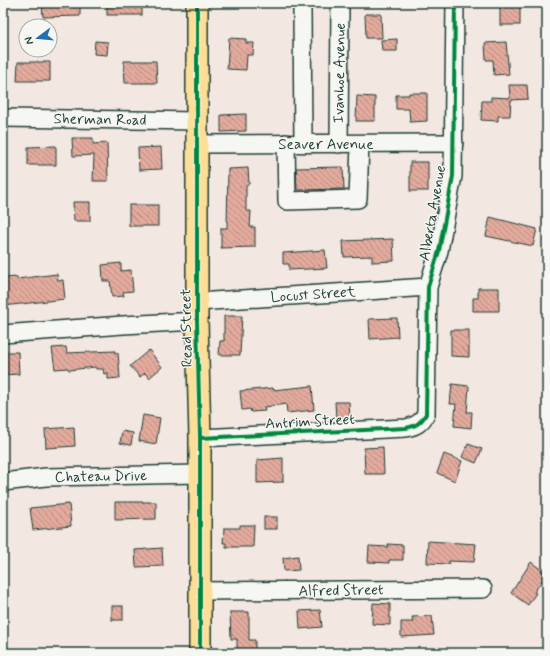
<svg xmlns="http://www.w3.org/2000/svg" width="550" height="656" font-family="Mynerve,sans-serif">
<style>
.building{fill:url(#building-back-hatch);stroke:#1f3d34}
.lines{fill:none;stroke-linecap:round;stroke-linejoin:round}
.minor-casing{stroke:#1f3d34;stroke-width:20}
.major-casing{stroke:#1f3d34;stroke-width:24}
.minor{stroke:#f6f6f2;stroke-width:17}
.major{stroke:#fcde96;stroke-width:21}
.cycleway-casing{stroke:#f6f6f2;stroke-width:6}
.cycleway{stroke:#00873e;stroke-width:4}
.labels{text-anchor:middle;stroke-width:3;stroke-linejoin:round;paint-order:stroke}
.street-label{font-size:15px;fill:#1f3d34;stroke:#f6f6f2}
</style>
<defs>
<pattern id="building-back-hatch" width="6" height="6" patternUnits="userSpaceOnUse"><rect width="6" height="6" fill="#e3aa9d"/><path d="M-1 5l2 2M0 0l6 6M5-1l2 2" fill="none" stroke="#b78c81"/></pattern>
</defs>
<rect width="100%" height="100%" fill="#f2e7e1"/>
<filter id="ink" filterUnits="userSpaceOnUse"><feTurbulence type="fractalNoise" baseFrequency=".025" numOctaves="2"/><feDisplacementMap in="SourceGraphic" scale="8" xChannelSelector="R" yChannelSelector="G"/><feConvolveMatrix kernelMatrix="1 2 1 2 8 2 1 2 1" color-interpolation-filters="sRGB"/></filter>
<g filter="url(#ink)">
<g class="building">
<polygon points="42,3 80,3 80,16 43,17"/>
<rect x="107" y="3" width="35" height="12"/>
<rect x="500" y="3" width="20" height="22"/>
<polygon points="365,14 381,14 382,38 366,38"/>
<polygon points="229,38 246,39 246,43 254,43 253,55 247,55 246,70 227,69"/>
<polygon points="397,39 397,51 382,51 381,40"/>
<polygon points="95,41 108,42 107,55 94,54"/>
<polygon points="506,42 509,74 494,75 493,60 486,60 485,43"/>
<polygon points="124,61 156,61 157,83 125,83"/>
<polygon points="18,62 50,62 50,81 17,81"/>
<polygon points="509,85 527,85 528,99 511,100 510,116 498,116 498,121 481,120 482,101 491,101 491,97 510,98"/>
<polygon points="409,93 427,93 427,121 410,122 409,109 396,109 396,95 409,95"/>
<polygon points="357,96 375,97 375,121 356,121"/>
<polygon points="246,114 246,131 221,132 221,115"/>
<polygon points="72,138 93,138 93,144 107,143 108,181 93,181 94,155 73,156"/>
<polygon points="56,146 56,165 28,165 28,147"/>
<polygon points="161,147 162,169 139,170 138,148"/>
<rect x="410" y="162" width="18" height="29"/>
<polygon points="343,167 344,189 297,190 296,168"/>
<polygon points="248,168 249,184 246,185 246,211 251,211 250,227 255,227 255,247 221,248 221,228 227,228 228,169"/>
<polygon points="73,202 90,202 90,221 74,221"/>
<rect x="129" y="205" width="29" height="21"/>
<polygon points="490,217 537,229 533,246 486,236"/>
<polygon points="393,239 394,261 372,262 372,256 344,257 343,241"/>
<polygon points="325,250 327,268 289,270 289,264 283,264 283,253"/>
<polygon points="121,263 121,271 131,270 133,291 123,292 124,296 112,297 110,281 103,281 102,265"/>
<polygon points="57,274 58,281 63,280 65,299 3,306 3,278 17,277 17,279"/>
<polygon points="478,288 499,288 499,311 473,311 473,298 478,298"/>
<polygon points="224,316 242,316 240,355 219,355 220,341 224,341"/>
<polygon points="397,318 398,337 370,339 369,319"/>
<polygon points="451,330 469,330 469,357 451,356"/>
<polygon points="66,347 67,353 115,351 115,353 118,353 120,378 108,379 108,373 104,374 103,369 96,369 95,367 69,370 68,368 55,369 52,348"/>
<polygon points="149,350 162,367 149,378 145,373 140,377 130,366"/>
<polygon points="3,352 18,352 19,374 4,375"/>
<polygon points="452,384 469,386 467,412 472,412 471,428 454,426 456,404 450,404"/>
<polygon points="312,386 314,410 287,413 286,404 264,407 265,411 251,412 250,409 242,410 240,391 273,388 273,390"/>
<polygon points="335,402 349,402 350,418 336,419"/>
<polygon points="143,415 160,418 156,444 139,441"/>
<polygon points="74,427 75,446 46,448 45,429"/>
<polygon points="122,431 133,433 131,445 120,443"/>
<polygon points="468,444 482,449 476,463 462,457"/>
<polygon points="383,447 384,474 365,474 364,448"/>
<polygon points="444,454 462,461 455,481 437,473"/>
<polygon points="283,458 283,482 257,483 257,460"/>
<polygon points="115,502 156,502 156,519 115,520"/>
<polygon points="69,504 71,526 33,530 30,508"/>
<rect x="264" y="517" width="13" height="12"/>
<polygon points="240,525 254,525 253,547 226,547 226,543 223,543 224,528 240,528"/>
<polygon points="428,541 476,544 474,562 449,561 449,564 427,563"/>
<polygon points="388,544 403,545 403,560 389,560 389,563 368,562 369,546 388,547"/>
<polygon points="162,548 163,566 136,567 135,550"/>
<polygon points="298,556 299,570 284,571 283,558"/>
<polygon points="531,562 547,574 534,592 536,593 528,605 511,593"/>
<polygon points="373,603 390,604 390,625 372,624"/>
<rect x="112" y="606" width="11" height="14"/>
<polygon points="320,610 322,627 300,629 299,611"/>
<polygon points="230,612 249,612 249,640 255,640 255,653 237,653 237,639 231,639"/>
<polygon points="432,616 434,635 401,637 401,622 413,622 412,617"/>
</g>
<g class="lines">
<g class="minor-casing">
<g id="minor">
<polyline points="302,10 303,143"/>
<polyline points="3,118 198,121"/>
<polyline points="286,143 287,201 358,199 360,144"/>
<polyline points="198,144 454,143"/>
<polyline points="339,144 340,3"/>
<polyline points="197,302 428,287"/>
<polyline points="3,334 123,325 197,321"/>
<path d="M200 438 406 428C416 426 421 423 426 414L428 287 439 251 453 176 455 3"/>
<polyline points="3,482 46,477 199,474"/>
<polyline points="200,591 483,589"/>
</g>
</g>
<g class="major-casing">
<polyline id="major" points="197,3 197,321 200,438 200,653"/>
</g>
<use href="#minor" class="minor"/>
<use href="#major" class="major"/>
<g class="cycleway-casing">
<g id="cycleway">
<polyline points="197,3 197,321 200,438 200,653"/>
<path d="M200 438 406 428C416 426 421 423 426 414L428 287 439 251 453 176 455 3"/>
</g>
</g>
<use href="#cycleway" class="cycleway"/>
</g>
</g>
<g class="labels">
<g class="street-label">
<text transform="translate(339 73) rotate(-89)" y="5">Ivanhoe Avenue</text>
<text transform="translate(100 119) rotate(1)" y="5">Sherman Road</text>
<text x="326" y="149">Seaver Avenue</text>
<text transform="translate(432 213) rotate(-80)" y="5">Alberta Avenue</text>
<text transform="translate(313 294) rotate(-4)" y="5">Locust Street</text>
<text transform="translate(186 328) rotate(-91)" y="5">Read Street</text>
<text transform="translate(310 421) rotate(-3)" y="5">Antrim Street</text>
<text transform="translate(101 476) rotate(-1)" y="5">Chateau Drive</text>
<text transform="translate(341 590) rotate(-1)" y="5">Alfred Street</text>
</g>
</g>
<rect width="550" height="656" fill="none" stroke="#f6f6f2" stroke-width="16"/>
<rect x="8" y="8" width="534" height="640" fill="none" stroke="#1f3d34" stroke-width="1.5" filter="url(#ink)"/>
<g transform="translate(38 38) rotate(254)"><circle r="19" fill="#f6f6f2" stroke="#a0aca6"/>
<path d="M0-3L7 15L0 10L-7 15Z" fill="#1f6fb2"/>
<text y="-6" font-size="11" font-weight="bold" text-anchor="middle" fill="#1f3d34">N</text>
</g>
</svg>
